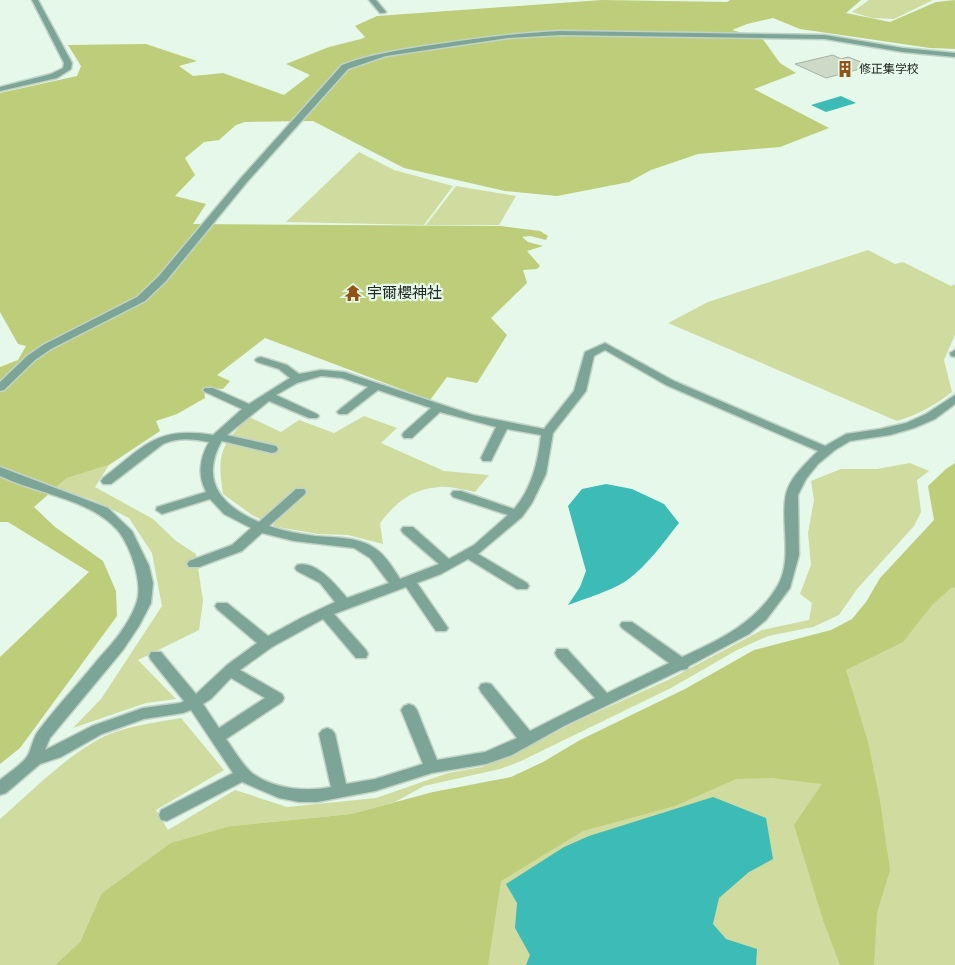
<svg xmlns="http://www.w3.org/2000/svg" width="955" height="965" font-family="Raleway,'Noto Sans JP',sans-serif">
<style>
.green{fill:#d0dba0}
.forest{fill:#becd79}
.water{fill:#3cbbb7}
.building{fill:#cedac8;stroke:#a5b1a0}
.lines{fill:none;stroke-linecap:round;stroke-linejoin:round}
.minor-casing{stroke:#c2d3c6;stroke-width:3}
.tertiary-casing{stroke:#c2d3c6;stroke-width:3}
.minor{fill:#7ca598;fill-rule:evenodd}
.tertiary{fill:#7ca598;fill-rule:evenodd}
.labels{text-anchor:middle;stroke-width:4.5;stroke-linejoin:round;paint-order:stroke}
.far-poi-label{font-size:12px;fill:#212823;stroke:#e5f8ea;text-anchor:start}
.poi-label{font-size:15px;fill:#212823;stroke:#e5f8ea;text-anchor:start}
</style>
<rect width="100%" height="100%" fill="#e5f8ea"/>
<g class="green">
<polygon points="869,0 933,0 894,19 872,18 852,12"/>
<polygon points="359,152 394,170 453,186 424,225 286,222"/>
<polygon points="456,186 516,196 499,225 426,225"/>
<path d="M868 250 895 264 903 262 951 286 955 284V335L944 360 952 392C935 405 918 415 897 421L668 323 708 302Z"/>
<path d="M364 416 397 428 381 443 444 471 489 475 475 492C464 490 450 486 439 487 412 489 396 502 380 523L383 544 348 535 318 534 277 527 252 515 223 494C217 455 220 445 249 417L281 432 299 420 334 433Z"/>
<path d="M910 463 929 471 917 480 921 512 914 526 857 589 839 615 813 627 768 636 737 650 671 688 521 761 500 769 424 786 395 802 351 814 231 826 101 894 80 942 55 965H0V819C30 793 64 758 99 739 123 726 154 723 181 718L224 770 156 810 168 830 235 790 287 807 376 798 448 773 482 767 537 742 577 721 670 679 762 630 809 620 812 603 800 594 811 565 808 533 814 500 811 481 841 469H877Z"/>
<polygon points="109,465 95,487 153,519 176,541 196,554 203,601 199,630 138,660 176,699 146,703 73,728 101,699 162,606 152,553 129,518 95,501 56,488 67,478"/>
<polygon points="955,497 955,965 136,965 862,627"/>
</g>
<g class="forest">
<polygon points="602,0 727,2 730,0 861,0 846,13 890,22 936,2 955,0 955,49 930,48 800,29 773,18 747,24 732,30 762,38 780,63 796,73 754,89 829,128 780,147 698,154 651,170 629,182 557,196 505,191 404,168 313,121 245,122 236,125 219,140 204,142 185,158 195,175 175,196 206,204 193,224 501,226 540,231 548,236 546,240 530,236 522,237 528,242 543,246 527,251 540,266 537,269 523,270 527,283 491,318 507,335 477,383 447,377 430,400 265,338 217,375 230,381 223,389 204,388 205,398 177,414 156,421 160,431 109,465 67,478 34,507 55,527 103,561 116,591 117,616 20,748 0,764 0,657 89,572 8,522 0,522 0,367 18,360 26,346 18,344 0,312 0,93 77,76 81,66 68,45 146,44 197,61 179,66 193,76 223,73 284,95 310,75 286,64 329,47 361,39 365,37 355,26 377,16"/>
<polygon points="955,463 955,588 952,587 932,605 903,642 846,670 868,742 880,801 890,870 877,913 874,965 840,965 823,920 794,825 822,784 772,778 736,779 675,806 583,831 501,881 488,965 55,965 80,942 101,894 171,843 231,826 351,814 433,792 511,777 543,762 580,740 685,689 754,650 831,630 852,619 866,602 880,578 934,520 928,486 946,469"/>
</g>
<g class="water">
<polygon points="841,96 856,103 826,112 811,105"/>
<path d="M606 484 632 489 664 504 679 523C663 543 647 566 626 581 608 592 587 598 568 605L580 587 586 571 568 506 582 489Z"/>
<polygon points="713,797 766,818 773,859 749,872 719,898 713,924 726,939 757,949 756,965 526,965 530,955 515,928 517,903 506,884 564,847 589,836"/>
</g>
<polygon class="building" points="833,55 841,59 848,57 871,66 826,78 795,64"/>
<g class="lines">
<g class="minor-casing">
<g id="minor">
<polygon points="369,0 376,0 386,12 384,13 380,13"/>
<path d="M560 31 825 35 903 48 955 53V57L903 52 825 39 560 35 508 38 386 56 348 69 247 182 166 281 145 301 51 349 35 360 4 390 0 391V382L27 356 43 345 137 297 158 277 241 178 342 65C374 53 405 49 439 44 479 38 519 33 560 31Z"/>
<path d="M605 343 674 381 825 446 846 434 880 429 906 423 926 414 955 395V404L935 419 914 428 890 435 850 441 835 450 818 464 806 479 798 495 799 555 790 588 766 620 749 634 689 666 687 669 681 670 564 726 512 755 486 764 432 773 375 791 317 802H299L279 798 242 782 167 821 161 820 159 815 161 810 233 773 191 710 183 713 144 719 102 734 61 757 40 764 6 793 0 795V780C8 773 23 764 28 755 32 747 33 737 39 730 58 705 80 682 100 657 114 642 129 624 136 604 144 585 131 548 119 532 92 499 37 494 0 476V467L108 508 132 531 149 566 153 583 151 603 139 626 123 650 50 738 45 750 92 726 143 708 180 703 184 701 151 660 149 656 151 652H161L196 694 227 665 257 643 217 609 215 606 217 603H227L268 636 301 618 335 602 320 583 297 571 295 568 297 565C316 560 336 585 347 598L389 583 370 558 354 548 294 541 262 533 242 551 199 567H189L187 564 189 561 232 545 251 528 224 514 210 499 162 514 156 510 157 507 206 492C197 474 200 458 209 442 193 439 179 437 163 444L111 484H103L101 481 103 478C145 446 156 426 213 435L242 409 205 392 203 390 205 388H213L249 404 290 378 279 369 257 362 255 360 257 358 261 357 287 365 299 374 321 370 344 372 473 415 544 429 574 391 585 352ZM605 350 666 385 818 451C806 463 790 477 786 494 780 521 793 558 778 585 756 623 719 640 682 657L632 622H622L620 625 622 628 669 663 607 693 567 649H557L555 653 557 657 595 698 530 731 491 684 486 683 481 684 479 688 481 692 517 738 485 752 437 760 417 710 414 706 409 704 404 706 401 710 423 764 375 779 346 784 335 734 332 730 327 728 322 730 319 734 331 787C306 792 273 789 252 773 241 763 234 750 226 739L282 702 284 698 282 694 240 670 272 647 323 619 356 658H366L368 654 366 650 334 614 406 587 436 631H446L448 628 417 583 441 574 468 559 517 589H527L529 586 527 583 478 554 522 517 532 503 546 474 553 433 586 391 594 356ZM321 376 342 378 368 387 339 410 337 412 339 414H347L378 390 431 408 404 432 402 435 404 438H412L440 412 496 427 481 458 483 461H491L507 429 541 435C538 462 532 488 514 509L461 491H453L451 494 453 497 508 515 474 545 449 559 413 527H403L401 530 403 533 439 564 400 579C393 568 386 556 376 549 358 536 336 538 315 536 300 534 284 531 269 526L304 495 306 492 304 489H296L259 522C222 506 200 482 221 442L222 441 272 453 276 452 278 449 276 446 227 435 269 401 309 418H317L319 416 317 414 276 395 297 383ZM231 678 265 698 219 728 203 704 211 699Z"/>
<polygon points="955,350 955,357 951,356 950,353"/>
</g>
</g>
<g class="tertiary-casing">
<polygon id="tertiary" points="32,0 38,0 72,63 71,69 57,78 0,91 0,87 51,74 63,68 64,63"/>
</g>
<use href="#minor" class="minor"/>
<use href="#tertiary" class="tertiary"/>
</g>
<defs>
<g id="building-bare" transform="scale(1.35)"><path d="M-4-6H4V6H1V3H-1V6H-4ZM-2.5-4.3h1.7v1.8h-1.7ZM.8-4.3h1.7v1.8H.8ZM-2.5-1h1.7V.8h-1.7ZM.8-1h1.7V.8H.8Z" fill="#905415" stroke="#e5f8ea" stroke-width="2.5" paint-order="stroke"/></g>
<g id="temple-bare" transform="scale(1.35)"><path d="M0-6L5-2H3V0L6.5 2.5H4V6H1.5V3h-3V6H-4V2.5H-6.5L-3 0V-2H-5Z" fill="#905415" stroke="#e5f8ea" stroke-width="2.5" paint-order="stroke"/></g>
</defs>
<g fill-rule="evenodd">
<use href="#building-bare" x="845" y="69"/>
<use href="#temple-bare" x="353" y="293"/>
</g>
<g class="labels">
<g class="far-poi-label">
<text x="859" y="73">修正集学校</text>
</g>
<g class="poi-label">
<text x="367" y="298">宇爾櫻神社</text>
</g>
</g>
</svg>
